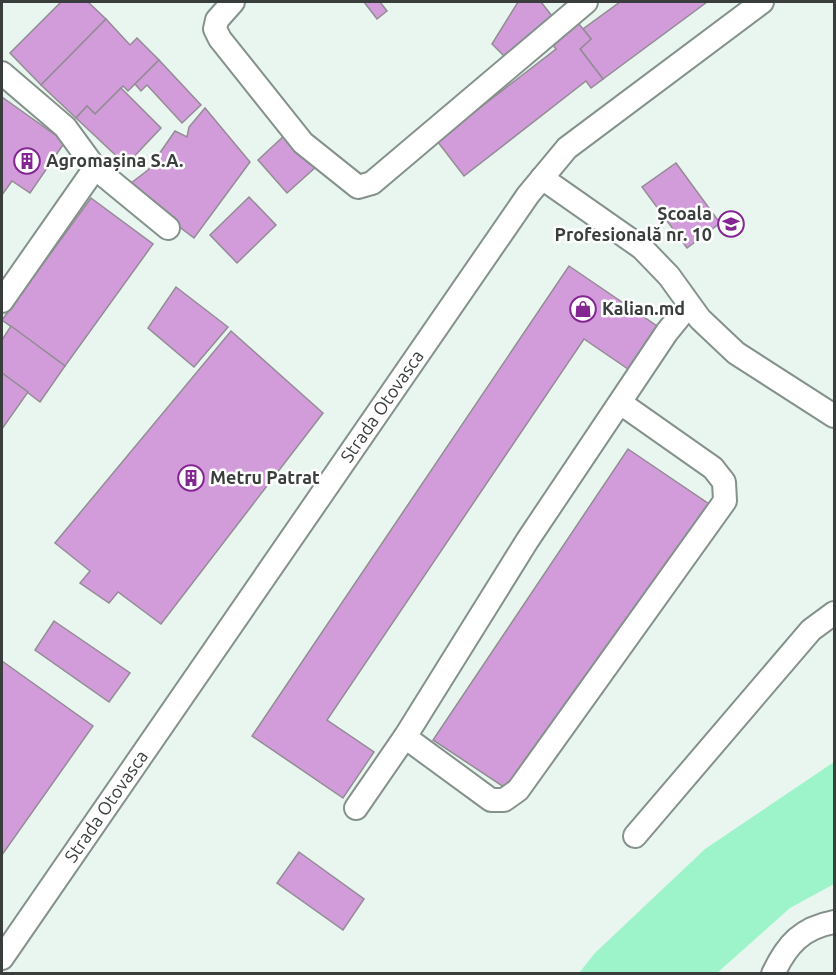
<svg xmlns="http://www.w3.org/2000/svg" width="836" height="975" font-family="Ubuntu,sans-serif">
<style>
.green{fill:#9ef4ca}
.building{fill:#d19cd9;stroke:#938c95;stroke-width:1.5}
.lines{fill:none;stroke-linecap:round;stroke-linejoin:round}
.minor-casing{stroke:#85918b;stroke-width:26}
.minor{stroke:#fff;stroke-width:22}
.labels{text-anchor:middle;stroke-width:5;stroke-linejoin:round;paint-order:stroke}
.poi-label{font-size:18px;font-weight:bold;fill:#393e3c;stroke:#fff;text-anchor:start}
.street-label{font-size:18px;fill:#393e3c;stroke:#fff}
</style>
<rect width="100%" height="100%" fill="#e9f6ef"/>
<polygon class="green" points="834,762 834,884 790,908 717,973 579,973 595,953 705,849"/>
<g class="building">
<polygon points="61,2 88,2 106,19 41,85 10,53"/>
<polygon points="364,2 380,2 387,11 377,19"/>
<polygon points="518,2 541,2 552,16 506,58 492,44"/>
<polygon points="620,2 707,2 603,79 580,49 591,39 583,29"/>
<polygon points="106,19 130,45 137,38 159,60 128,91 123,86 95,114 87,106 76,118 41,85"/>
<polygon points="575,19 591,39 580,49 603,79 591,88 586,81 464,176 437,141 556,49 548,39"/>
<polygon points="159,60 201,105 182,123 147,85 141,91 135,84"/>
<polygon points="121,88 161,128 126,165 76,118 87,106 95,114"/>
<polygon points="2,97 65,142 30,193 12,181 2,195"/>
<polygon points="205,108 250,162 194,238 173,222 175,218 144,196 131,183 148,170 175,131 187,137 189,127"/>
<polygon points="287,133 317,166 287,193 258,160"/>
<polygon points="676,163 720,223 687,248 642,187"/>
<polygon points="249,197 276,225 237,263 210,235"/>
<polygon points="91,198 153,244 65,366 2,320"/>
<polygon points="569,266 657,326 628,369 584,339 327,720 374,752 343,798 252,736"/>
<polygon points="176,287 228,327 194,367 148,328"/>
<polygon points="11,326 65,366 40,402 2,373 2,340"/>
<polygon points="231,331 323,413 161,624 118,592 109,603 80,583 90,571 55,543"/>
<polygon points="2,373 28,392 2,429"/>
<polygon points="628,449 721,512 510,791 433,740"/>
<polygon points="54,621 130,673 109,702 35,650"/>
<polygon points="2,661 93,726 2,855"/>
<polygon points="299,852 364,899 343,930 277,883"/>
</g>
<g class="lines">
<g class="minor-casing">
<g id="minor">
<polyline points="233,2 217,20 215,29 220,39 303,143 358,187 372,183 586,2"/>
<polyline points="2,73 65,127 95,168 2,301"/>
<polyline points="95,168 168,228"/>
<polyline points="542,178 642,248 669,276 700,319 736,353 834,416"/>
<polyline points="405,737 491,800 504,800 518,790 725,501 724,482 713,468 622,404"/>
<polyline points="356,808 405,737 527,541 667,332 689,305"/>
<polyline points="635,836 811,630 834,613"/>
<path id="s1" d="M2 958 528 195 567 148 762 2"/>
<path d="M773 974C787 944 802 928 834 922"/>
</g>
</g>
<use href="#minor" class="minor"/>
</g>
<defs>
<g id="building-ring" transform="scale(1.35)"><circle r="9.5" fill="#fff" stroke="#832691" stroke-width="1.5"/><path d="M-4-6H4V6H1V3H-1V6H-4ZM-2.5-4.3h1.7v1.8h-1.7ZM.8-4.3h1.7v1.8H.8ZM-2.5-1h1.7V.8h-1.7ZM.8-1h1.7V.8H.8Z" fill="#832691"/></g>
<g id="university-ring" transform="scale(1.35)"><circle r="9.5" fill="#fff" stroke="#832691" stroke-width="1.5"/><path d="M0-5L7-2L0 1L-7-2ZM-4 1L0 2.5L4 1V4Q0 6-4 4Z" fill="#832691"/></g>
<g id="shop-ring" transform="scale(1.35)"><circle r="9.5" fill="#fff" stroke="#832691" stroke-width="1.5"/><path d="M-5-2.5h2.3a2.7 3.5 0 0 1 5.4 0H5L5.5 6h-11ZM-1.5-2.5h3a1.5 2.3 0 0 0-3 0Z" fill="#832691"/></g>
</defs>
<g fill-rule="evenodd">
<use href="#building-ring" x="27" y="161"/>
<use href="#university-ring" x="731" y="224"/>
<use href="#shop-ring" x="583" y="309"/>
<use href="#building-ring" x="191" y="478"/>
</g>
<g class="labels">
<g class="poi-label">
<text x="46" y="167">Agromașina S.A.</text>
<text x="712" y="220" text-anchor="end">Școala<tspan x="712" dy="21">Profesională nr. 10</tspan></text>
<text x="602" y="315">Kalian.md</text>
<text x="210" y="484">Metru Patrat</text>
</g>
<g class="street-label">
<text dy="6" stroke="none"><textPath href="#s1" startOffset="670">Strada Otovasca</textPath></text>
<text dy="6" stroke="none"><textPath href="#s1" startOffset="184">Strada Otovasca</textPath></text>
</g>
</g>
<rect width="836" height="975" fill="none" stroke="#393e3c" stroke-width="6"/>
</svg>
